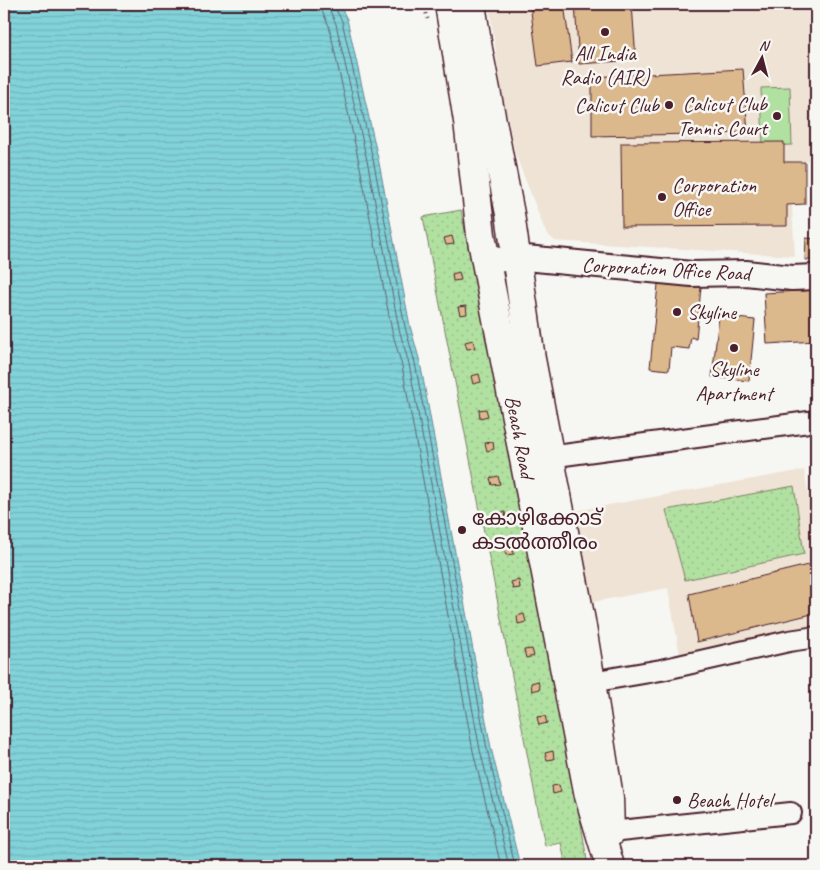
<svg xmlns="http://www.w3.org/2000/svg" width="820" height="870" font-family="Caveat,'Noto Sans Malayalam',sans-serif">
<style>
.built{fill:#eee3d4}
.grass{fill:url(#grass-dots);stroke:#7e8066}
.garden{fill:#b1e1a1;stroke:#7e8066}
.water{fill:url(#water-rules);stroke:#6b8a93}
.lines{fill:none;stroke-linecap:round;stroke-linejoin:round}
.shore{stroke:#606771;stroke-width:1}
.building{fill:#dcb88d;stroke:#4a1f2b}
.minor-casing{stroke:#4a1f2b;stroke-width:24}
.tertiary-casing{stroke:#4a1f2b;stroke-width:28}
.secondary-casing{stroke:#4a1f2b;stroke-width:31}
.path{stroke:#4a1f2b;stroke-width:3;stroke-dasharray:1 4;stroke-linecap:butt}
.minor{stroke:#f6f6f2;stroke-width:20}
.tertiary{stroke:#f6f6f2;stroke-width:24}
.secondary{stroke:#f6f6f2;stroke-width:28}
.poi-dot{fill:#4a1f2b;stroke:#f6f6f2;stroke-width:2}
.labels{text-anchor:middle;stroke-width:5;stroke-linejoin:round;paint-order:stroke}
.poi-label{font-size:21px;fill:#4a1f2b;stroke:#f6f6f2;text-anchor:start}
.street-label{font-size:21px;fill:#4a1f2b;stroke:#f6f6f2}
</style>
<defs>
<pattern id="grass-dots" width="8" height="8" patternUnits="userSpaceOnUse" patternTransform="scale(1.25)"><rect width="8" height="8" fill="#b1e1a1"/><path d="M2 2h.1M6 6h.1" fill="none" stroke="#9ac18b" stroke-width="1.8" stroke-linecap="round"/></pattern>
<pattern id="water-rules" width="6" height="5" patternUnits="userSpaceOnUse" patternTransform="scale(1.25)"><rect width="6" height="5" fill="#81d2d9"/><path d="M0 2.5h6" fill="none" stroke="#71b4ba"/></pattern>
</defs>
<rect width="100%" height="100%" fill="#f6f6f2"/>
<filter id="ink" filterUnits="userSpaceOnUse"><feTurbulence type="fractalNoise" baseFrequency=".02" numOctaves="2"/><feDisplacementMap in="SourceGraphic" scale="10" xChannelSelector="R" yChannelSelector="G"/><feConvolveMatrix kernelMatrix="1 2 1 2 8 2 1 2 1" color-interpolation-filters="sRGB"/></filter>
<g filter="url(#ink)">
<g class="built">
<polygon points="489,4 816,4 816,160 789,162 795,256 555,241 546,233 515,153 501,87"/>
<polygon points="804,470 816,538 816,631 680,655 668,588 587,603 570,512"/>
</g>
<g class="grass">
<polygon points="461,210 576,794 588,866 566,866 561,843 545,846 423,217"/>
<polygon points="794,486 804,554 685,580 666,510"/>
</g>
<polygon class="garden" points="790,87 792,145 763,146 761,88"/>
<polygon class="water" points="4,4 339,4 347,19 379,163 410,326 420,362 491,748 520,866 4,866"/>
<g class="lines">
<g class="shore">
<polyline points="321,4 322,11 329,26 360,167 392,331 402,366 473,751 501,866"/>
<polyline points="328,4 329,9 336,24 368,165 399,329 409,364 480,750 509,866"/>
<polyline points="335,4 335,8 342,21 374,164 405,327 415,363 487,749 515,866"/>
</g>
</g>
<g class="building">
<polygon points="530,4 564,4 572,62 538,66"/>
<polygon points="575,4 632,4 636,60 579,64"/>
<polygon points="743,69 748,133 592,136 592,77"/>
<polygon points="784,142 784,162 805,162 805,204 787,205 787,226 622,227 621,143"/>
<polygon points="452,236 454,244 446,245 444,238"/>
<polygon points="806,238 816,239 816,260 805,260"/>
<polygon points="459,272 461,280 453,281 452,274"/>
<polygon points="658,284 701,287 696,339 691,337 689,349 671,347 669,370 650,368"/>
<polygon points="816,290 816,341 767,344 764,293"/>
<polygon points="466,306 467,314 460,315 458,307"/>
<polygon points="719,316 755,320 749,381 712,377"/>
<polygon points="473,340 475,348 467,349 465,342"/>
<polygon points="479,374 481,382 473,384 471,376"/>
<polygon points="486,409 488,416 480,418 479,410"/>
<polygon points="493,442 494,449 487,451 485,443"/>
<polygon points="498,476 500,484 492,485 490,478"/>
<polygon points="505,512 506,519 499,521 497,513"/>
<polygon points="512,546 514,554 506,555 504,548"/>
<polygon points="816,563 816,613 697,642 689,594"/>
<polygon points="519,580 520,588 513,589 511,582"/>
<polygon points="524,614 526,622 518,624 517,616"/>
<polygon points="532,649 534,656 526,658 524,650"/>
<polygon points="538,681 540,689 532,691 531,683"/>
<polygon points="545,716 547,723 539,725 537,717"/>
<polygon points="553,751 554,759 547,760 545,753"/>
<polygon points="559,785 561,792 553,794 552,786"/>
</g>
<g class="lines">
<g class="minor-casing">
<g id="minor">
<polyline points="549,457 816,421"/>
<polyline points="591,682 661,670 789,641 816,637"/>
<polyline points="610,832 791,813"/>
</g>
</g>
<g class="tertiary-casing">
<polyline id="tertiary" points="486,262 515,257 692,274 746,273 792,278 816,277"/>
</g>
<g class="secondary-casing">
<g id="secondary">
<polyline points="449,4 468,121 481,235 486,262 589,796 610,866"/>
<polyline points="471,4 478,49 510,214 531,359 581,621 591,682 609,798 610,833"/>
</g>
</g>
<polyline class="path" points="422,4 428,19"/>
<use href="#minor" class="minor"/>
<use href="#tertiary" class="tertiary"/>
<use href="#secondary" class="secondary"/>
</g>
</g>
<g class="poi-dot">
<circle cx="605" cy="32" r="5"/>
<circle cx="669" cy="105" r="5"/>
<circle cx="777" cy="116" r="5"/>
<circle cx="662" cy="197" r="5"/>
<circle cx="677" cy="312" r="5"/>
<circle cx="734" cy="348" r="5"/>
<circle cx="462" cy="530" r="5"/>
<circle cx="677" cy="800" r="5"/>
</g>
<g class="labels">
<g class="poi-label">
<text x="605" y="60" text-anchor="middle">All India<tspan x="605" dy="24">Radio (AIR)</tspan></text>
<text x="767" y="111" text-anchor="end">Calicut Club<tspan x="767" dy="24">Tennis Court</tspan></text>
<text x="659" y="112" text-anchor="end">Calicut Club</text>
<text x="672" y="192">Corporation<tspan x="672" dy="24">Office</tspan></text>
<text x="687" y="319">Skyline</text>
<text x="734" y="376" text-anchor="middle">Skyline<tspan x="734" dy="24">Apartment</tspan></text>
<text x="472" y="525">കോഴിക്കോട്<tspan x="472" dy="24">കടൽത്തീരം</tspan></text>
<text x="687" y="807">Beach Hotel</text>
</g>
<g class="street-label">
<text transform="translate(666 269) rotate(3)" y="7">Corporation Office Road</text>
<text transform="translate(520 437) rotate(79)" y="7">Beach Road</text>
</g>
</g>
<rect width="820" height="870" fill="none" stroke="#f6f6f2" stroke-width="20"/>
<rect x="10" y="10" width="800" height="850" fill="none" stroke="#4a1f2b" stroke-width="2" filter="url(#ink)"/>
<g transform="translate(762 58) rotate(7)" stroke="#f6f6f2" stroke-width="4" paint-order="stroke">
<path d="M0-4L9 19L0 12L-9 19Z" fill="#4a1f2b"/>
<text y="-8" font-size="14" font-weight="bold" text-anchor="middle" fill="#4a1f2b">N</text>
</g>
</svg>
